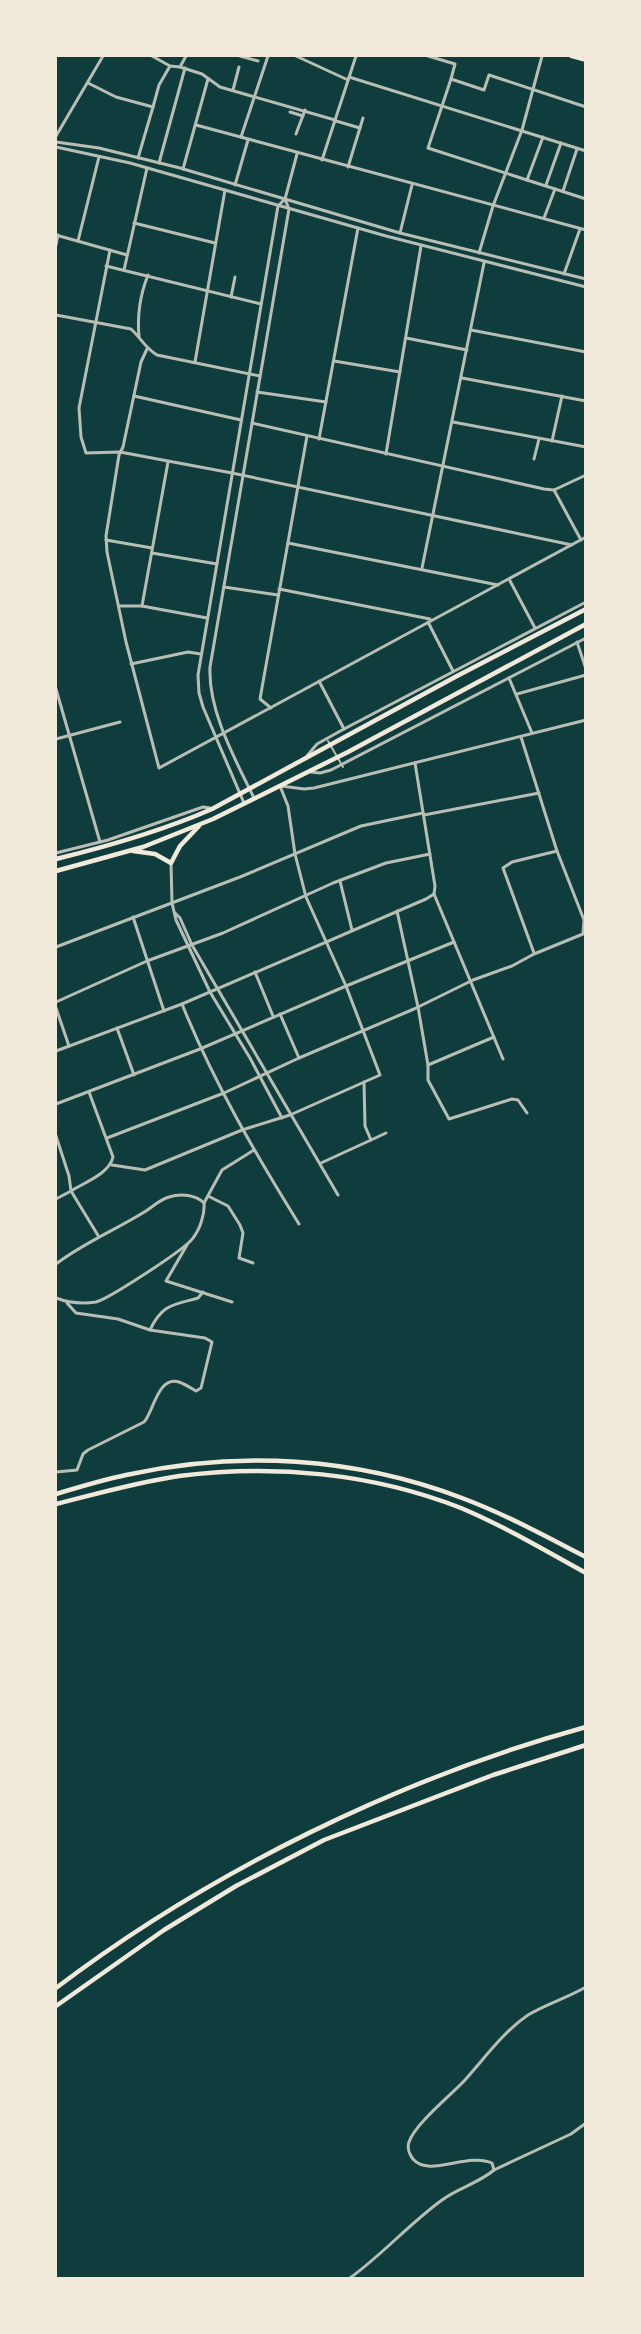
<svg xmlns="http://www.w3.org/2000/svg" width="641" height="2334" font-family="Montserrat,sans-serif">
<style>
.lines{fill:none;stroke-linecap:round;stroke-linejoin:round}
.pedestrian{stroke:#b8beb3;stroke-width:2}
.minor{stroke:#b8beb3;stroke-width:3}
.tertiary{stroke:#b8beb3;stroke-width:3}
.secondary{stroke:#f1e9da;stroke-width:4}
.trunk{stroke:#f1e9da;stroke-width:4.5}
.motorway{stroke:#f1e9da;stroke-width:4.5}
</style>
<rect width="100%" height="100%" fill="#0f3d3e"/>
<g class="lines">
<polyline class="pedestrian" points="328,741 343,767"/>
<g class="minor">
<polyline points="152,56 170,66 180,67 202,74 220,87 335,120"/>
<polyline points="240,56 258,61"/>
<polyline points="296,56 348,80"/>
<polyline points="428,56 455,64 451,79"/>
<polyline points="180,67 186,56"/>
<polyline points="349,77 586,151"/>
<polyline points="88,83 116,97 153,107 138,158"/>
<polyline points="233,90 239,67"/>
<polyline points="153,107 159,85 170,66"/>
<polyline points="586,107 489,75 484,90 451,79 428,148 586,199"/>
<polyline points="290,112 303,116"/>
<polyline points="336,121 360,128"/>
<polyline points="196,125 586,230"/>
<polyline points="296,134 305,110"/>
<polyline points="56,136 103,56"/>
<polyline points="241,137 268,56"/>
<polyline points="322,160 356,56"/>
<polyline points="159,163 185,68"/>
<polyline points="348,167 363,118"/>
<polyline points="183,169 208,79"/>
<polyline points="527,180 543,137"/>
<polyline points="235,185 248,140"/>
<polyline points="546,185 561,143"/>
<polyline points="563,191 577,149"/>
<polyline points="285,199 297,154"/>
<polyline points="544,218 555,189"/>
<polyline points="134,223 215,243"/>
<polyline points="400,233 412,185"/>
<polyline points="56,235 127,255"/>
<polyline points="78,241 99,157"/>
<polyline points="56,245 58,235"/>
<polyline points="110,250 79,408 81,437 86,453 120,452 232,473"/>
<polyline points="479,253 493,206 522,130 542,56"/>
<polyline points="106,266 261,304"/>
<polyline points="124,270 147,168"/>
<polyline points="564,274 580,229"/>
<polyline points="231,297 235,277"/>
<path d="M56 315 131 329C141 338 145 348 157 355L260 376"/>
<polyline points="471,330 586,352"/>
<path d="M139 337C137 315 140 295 148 275"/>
<polyline points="406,338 467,350"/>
<polyline points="147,349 141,362 123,447 119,455 106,536 107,552 126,642 159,768 586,537"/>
<polyline points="334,361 400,372"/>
<polyline points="195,362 225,190"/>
<polyline points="462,378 586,401"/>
<polyline points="257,392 326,402"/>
<polyline points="134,396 241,420"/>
<polyline points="453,422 586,447"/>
<polyline points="252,423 544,489 554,490 586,475"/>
<polyline points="319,439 358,228"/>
<polyline points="552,441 562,396"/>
<polyline points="386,454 421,246"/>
<polyline points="534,459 539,439"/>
<polyline points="554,490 581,540"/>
<polyline points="106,540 152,548"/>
<polyline points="288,543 498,585"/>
<polyline points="152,553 217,564"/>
<polyline points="422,568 484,263"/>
<polyline points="509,579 535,628"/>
<polyline points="224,587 278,595"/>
<polyline points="279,589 430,619"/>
<polyline points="119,606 142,606 207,618"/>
<polyline points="142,606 168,462"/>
<polyline points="428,622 453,671"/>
<polyline points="577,642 586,669"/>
<polyline points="131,664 188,652 201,654"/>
<polyline points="509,678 532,733"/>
<polyline points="319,681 344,729"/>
<polyline points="56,689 100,842"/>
<polyline points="517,694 586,675"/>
<polyline points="271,708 260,699 307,436"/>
<polyline points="56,739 120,722"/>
<polyline points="307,756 317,744 344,729 586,602"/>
<polyline points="311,772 320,773 331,770 586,638"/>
<polyline points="424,815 539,793"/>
<polyline points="56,853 108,840 203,807 210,808"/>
<polyline points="340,881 352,930"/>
<polyline points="434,894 503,1059"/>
<polyline points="172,903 176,920 210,992 250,1058 282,1118"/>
<polyline points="397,911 418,1007 428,1065 428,1080 449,1119 512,1099 518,1100 527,1113"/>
<polyline points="175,913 180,918 192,945 338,1195"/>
<polyline points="133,917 164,1011"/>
<polyline points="534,953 503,868 512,862 557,851"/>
<polyline points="255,972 273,1016"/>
<polyline points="56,1002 147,961 223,933 333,883 386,863 430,854"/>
<path d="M182 1004C213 1081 255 1153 299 1224"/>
<polyline points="56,1008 69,1046"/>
<polyline points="280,1014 299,1058"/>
<polyline points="117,1028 134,1075"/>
<polyline points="56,1051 182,1004 426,899 434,894 435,886 415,763"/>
<polyline points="428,1065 494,1037"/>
<path d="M89 1092 113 1157C109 1174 85 1182 71 1191L99 1237"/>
<polyline points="56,1104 200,1049 346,986 454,942"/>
<polyline points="56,1136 69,1176 71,1191 56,1199"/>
<polyline points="107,1138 224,1093 299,1058 414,1009 473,980 512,966 534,954 583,934 584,920 557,851 521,737"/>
<polyline points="371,1140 386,1133"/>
<polyline points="321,1163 371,1140 365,1126 364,1082"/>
<polyline points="112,1165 145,1170 242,1130 290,1115 380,1075 346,986 306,897 295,854 288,806 280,786"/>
<polyline points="208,1196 228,1206 240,1225 243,1233 239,1258 253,1263"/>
<polyline points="204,1203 222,1170 254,1150"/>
<polyline points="187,1245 166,1281 232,1302"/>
<path d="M56 1264C82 1244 113 1231 141 1214 151 1209 158 1200 169 1197 181 1193 196 1195 204 1203 205 1214 200 1229 193 1238 186 1249 108 1299 96 1302 82 1304 69 1303 56 1298"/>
<polyline points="67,1303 76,1313 118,1319 150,1330"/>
<path d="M56 1472 77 1470 83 1454 88 1450 144 1422C153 1413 158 1375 179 1382 185 1384 191 1388 196 1391L201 1388 212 1342 205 1338 150 1330C162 1304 173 1305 198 1298L203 1292"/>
<polyline points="494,2170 571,2134 586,2123"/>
<path d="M350 2278C383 2254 409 2224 442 2200 458 2188 479 2183 494 2170L492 2163C467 2152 429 2178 413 2159 410 2155 407 2148 409 2142 415 2124 450 2096 464 2081 484 2059 503 2032 528 2015 546 2004 567 1998 586 1987"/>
</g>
<g class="tertiary">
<polyline points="56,142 99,148 180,168 400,233 586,279"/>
<polyline points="56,147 130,163 386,236 586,287"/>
<polyline points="232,473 572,545"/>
<polyline points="281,786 304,789 314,788 586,720"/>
<path d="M244 803 203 707 199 693 198 675 278 206 285 199 289 209 210 667C208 711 235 759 254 798"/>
<polyline points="171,863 172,903"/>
<polyline points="56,947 240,877 361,826 423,813"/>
</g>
<polyline class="secondary" points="571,56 586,60"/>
<g class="trunk">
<polyline points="133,851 155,854 171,863 180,846 199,826"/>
<path d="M56 859C109 846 162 831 212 809L457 676 586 609"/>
<polyline points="56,871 143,847 213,819 348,752 586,624"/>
</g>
<g class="motorway">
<path d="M56 1494C79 1487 102 1480 126 1475 238 1450 355 1457 462 1498 505 1514 545 1536 586 1557"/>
<path d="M56 1504C96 1494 138 1482 179 1476 273 1464 372 1473 461 1508 504 1526 544 1550 586 1573"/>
<path d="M56 1988C209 1872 400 1778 586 1727"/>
<polyline points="56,2006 164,1930 236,1886 324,1840 493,1775 586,1745"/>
</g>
</g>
<rect width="641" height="2334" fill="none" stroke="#f1e9da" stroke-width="114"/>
</svg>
